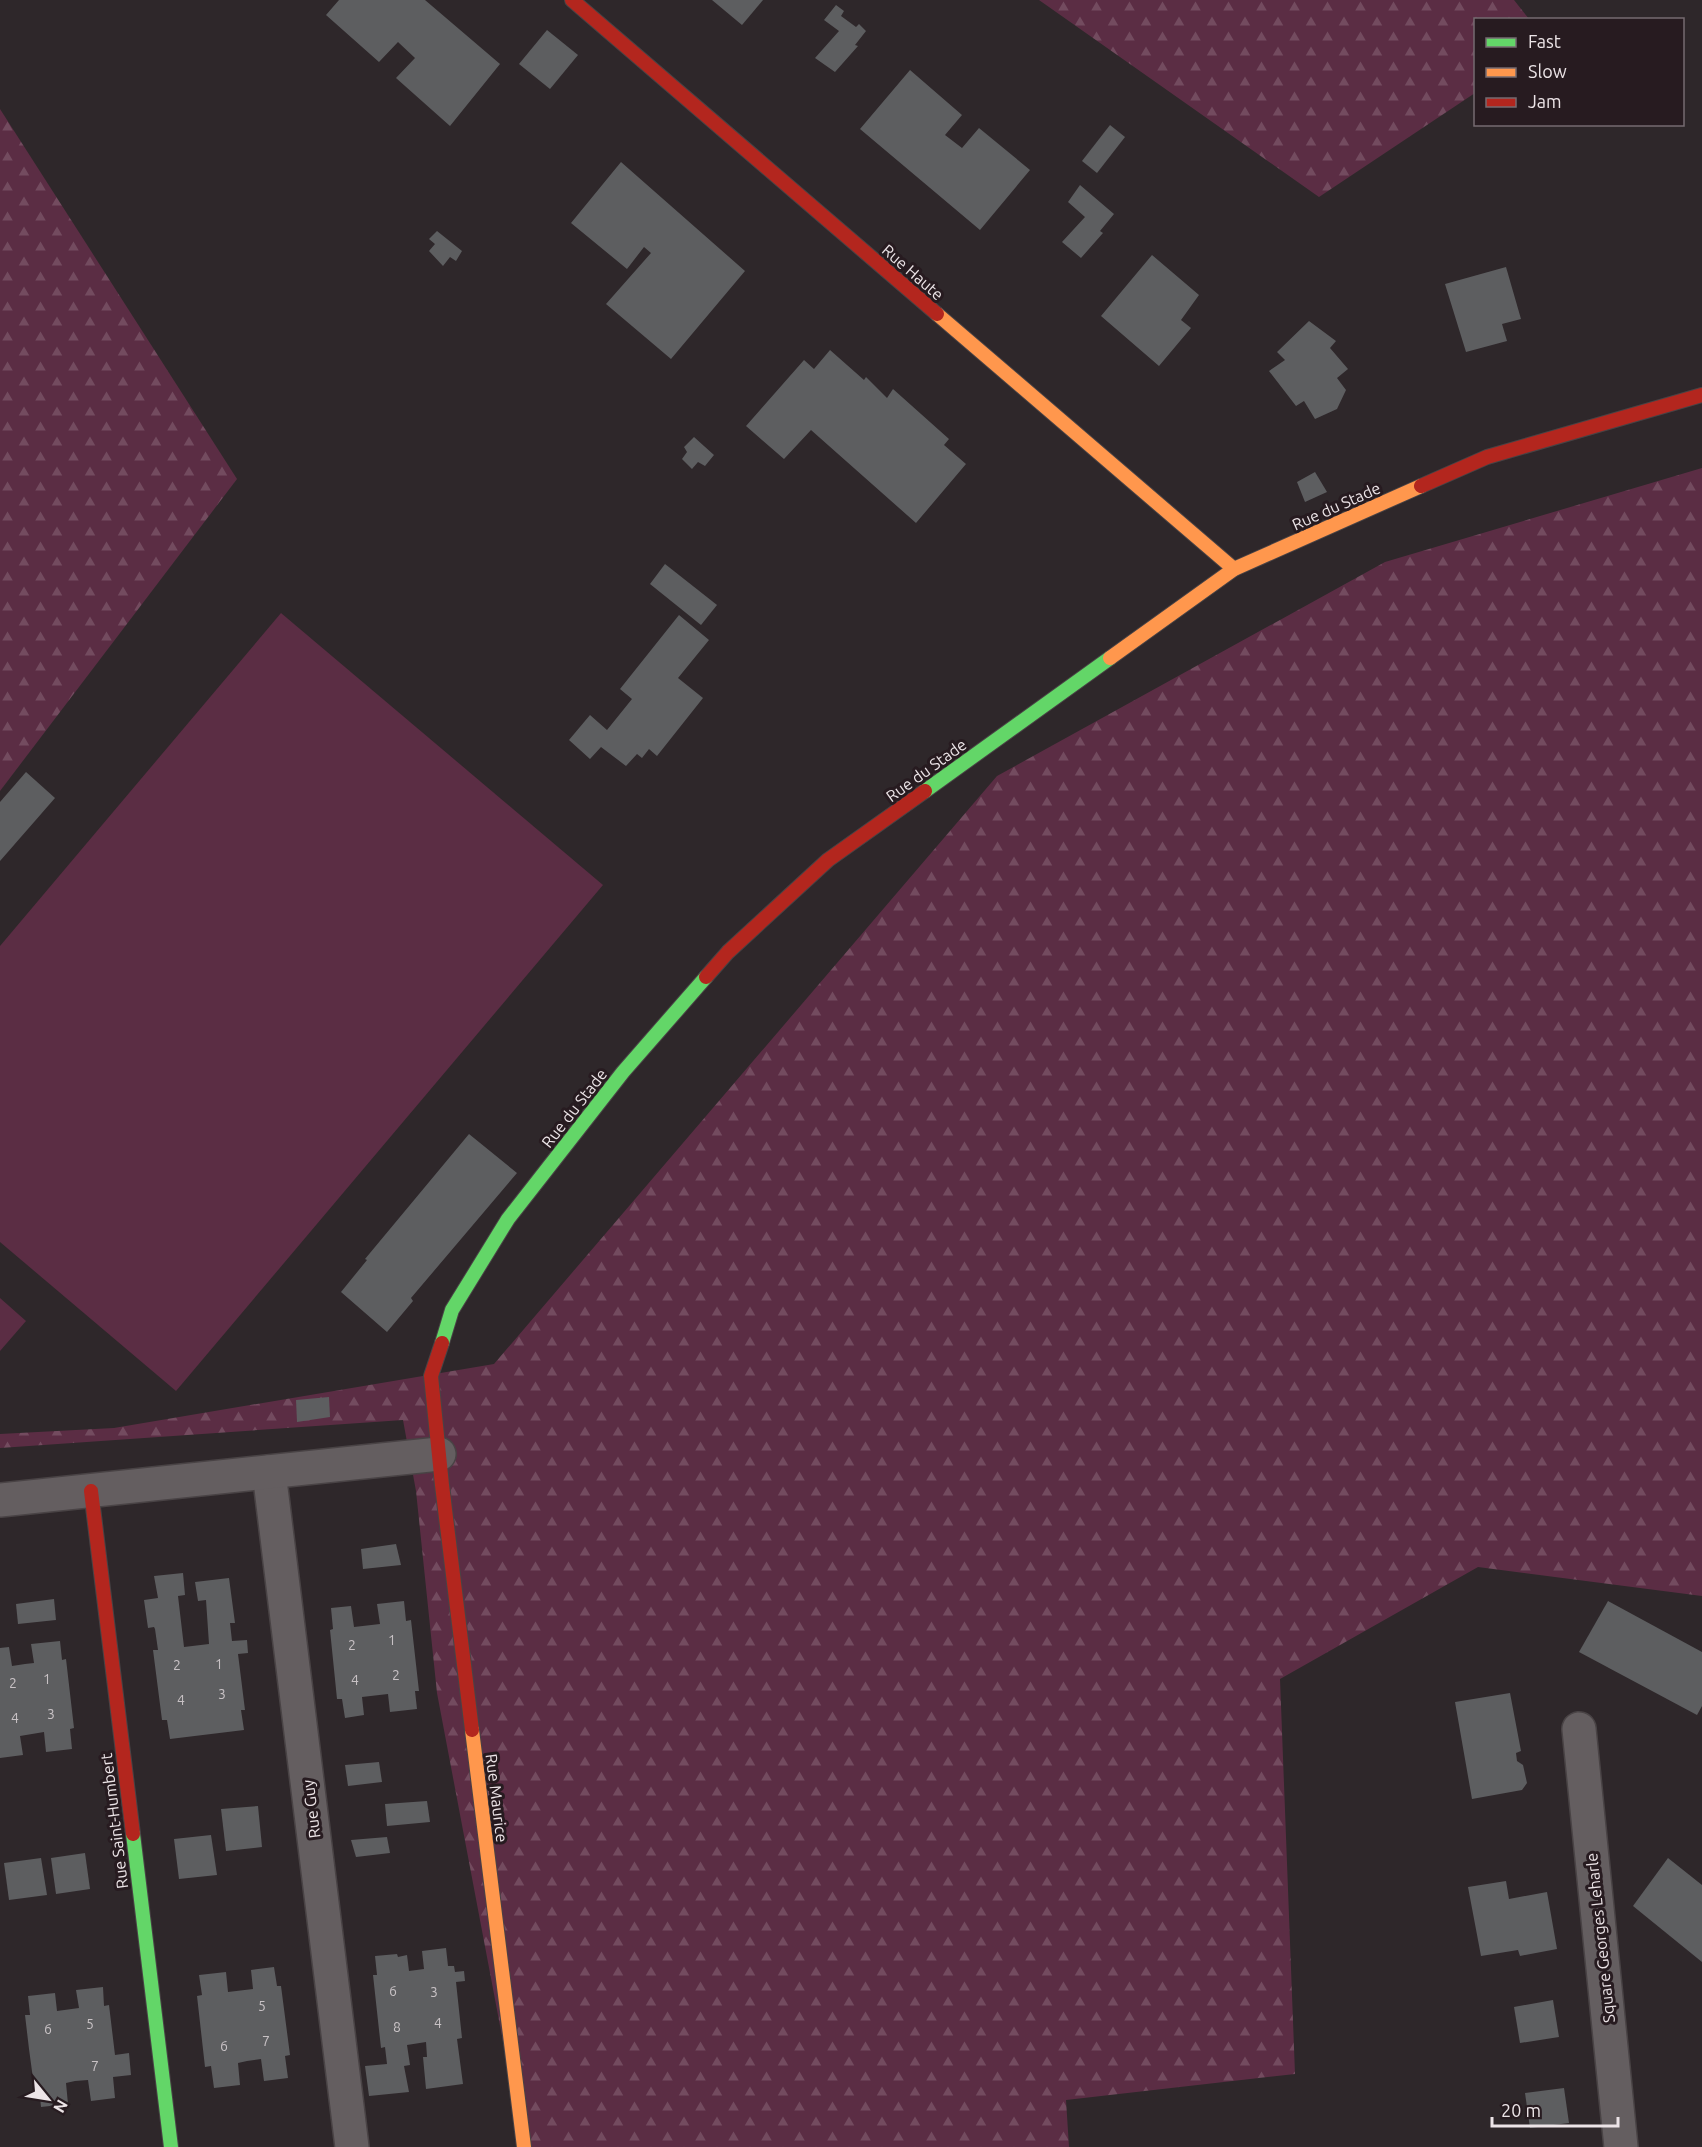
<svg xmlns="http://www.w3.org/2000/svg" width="1702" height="2147" font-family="Ubuntu,sans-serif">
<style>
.forest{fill:url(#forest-firs)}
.garden{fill:#5b2d44}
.building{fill:#5d5e60}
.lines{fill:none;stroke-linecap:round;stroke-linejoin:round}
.street-casing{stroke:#494345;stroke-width:36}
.fast-casing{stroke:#494345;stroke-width:16}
.slow-casing{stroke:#494345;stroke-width:16}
.jam-casing{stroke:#494345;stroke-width:16}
.street{stroke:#645e60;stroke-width:33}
.fast{stroke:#63d668;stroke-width:14}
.slow{stroke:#ff974d;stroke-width:14}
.jam{stroke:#b3261e;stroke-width:14}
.labels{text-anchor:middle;stroke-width:6;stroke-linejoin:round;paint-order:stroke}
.number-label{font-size:14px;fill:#c8c2c5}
.street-label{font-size:16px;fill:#ece4e7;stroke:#271b20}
</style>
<defs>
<pattern id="forest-firs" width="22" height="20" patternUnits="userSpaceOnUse" patternTransform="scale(1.5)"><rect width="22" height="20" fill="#5b2d44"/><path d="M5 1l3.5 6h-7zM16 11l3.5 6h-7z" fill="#734b5f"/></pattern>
</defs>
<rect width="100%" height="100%" fill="#2e272a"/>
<g class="forest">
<polygon points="1039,0 1514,0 1529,19 1476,20 1475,93 1319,197"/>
<polygon points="0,109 237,479 0,791"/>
<polygon points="1702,468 1702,1596 1478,1567 1280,1679 1295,2074 1066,2100 1069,2147 523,2147 437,1693 416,1491 403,1420 0,1448 0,1434 114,1428 494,1364 997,776 1385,562"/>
</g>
<g class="garden">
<polygon points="281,613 603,885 176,1391 0,1242 0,946"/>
<polygon points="0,1298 26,1321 0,1351"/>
</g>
<g class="building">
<polygon points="339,0 425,0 500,64 450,126 396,78 415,58 398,42 379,62 326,15"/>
<polygon points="712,0 763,0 742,25"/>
<polygon points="836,5 844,11 841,16 856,27 859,24 866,31 855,45 858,46 835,72 815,58 839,31 824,20"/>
<polygon points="547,30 578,55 550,89 519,64"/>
<polygon points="910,70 962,115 945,135 962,148 979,128 1030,170 980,230 860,129"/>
<polygon points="1110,125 1125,137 1097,173 1082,161"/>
<polygon points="621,162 745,271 671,359 606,304 651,253 644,247 627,269 571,223"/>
<polygon points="1080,185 1114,214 1100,231 1103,233 1081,258 1062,242 1085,217 1068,202"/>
<polygon points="437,231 462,251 456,261 450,257 443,266 429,251 435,244 429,239"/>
<polygon points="1152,255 1199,295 1181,320 1191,328 1159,366 1101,316"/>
<polygon points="1506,267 1521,319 1502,324 1507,341 1466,352 1445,284"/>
<polygon points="1309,321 1336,341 1330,348 1348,369 1337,378 1346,390 1337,409 1315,419 1304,401 1296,406 1269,371 1285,360 1277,352"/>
<polygon points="830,350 864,380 866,377 887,398 893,389 949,439 944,445 966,464 916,523 811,430 784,459 746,426 804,360 814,369"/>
<polygon points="694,437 714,455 705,466 698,462 692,469 682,459 687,452 684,447"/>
<polygon points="1315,472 1327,492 1305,502 1297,482"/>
<polygon points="665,564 717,605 701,625 650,584"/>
<polygon points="679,615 709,640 678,678 703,698 657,756 649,749 642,758 637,754 626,766 601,747 590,759 569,740 590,715 607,730 632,699 620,689"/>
<polygon points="26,772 55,798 0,861 0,802"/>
<polygon points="469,1134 517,1173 411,1298 413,1301 387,1332 341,1292 367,1260 365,1259"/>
<polygon points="329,1397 330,1417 297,1422 296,1400"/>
<polygon points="396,1544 401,1565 363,1569 361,1549"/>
<polygon points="183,1573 185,1595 178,1596 184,1647 209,1644 206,1600 198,1601 195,1582 229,1578 235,1623 230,1623 232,1641 247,1640 248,1653 238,1654 245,1710 241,1710 244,1730 170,1739 167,1720 162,1720 153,1650 158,1650 155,1629 154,1627 148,1628 144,1600 158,1598 154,1576"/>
<polygon points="54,1599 56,1620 18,1624 16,1604"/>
<polygon points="404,1601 406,1621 411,1620 419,1691 415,1691 417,1709 390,1712 388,1694 362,1697 364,1715 345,1718 342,1699 337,1699 330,1630 333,1629 331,1608 351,1606 354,1627 380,1624 377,1604"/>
<polygon points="1608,1601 1702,1652 1702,1706 1697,1715 1579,1652"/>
<polygon points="60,1641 62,1660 66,1659 74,1728 70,1729 72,1749 46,1752 44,1732 20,1736 23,1755 0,1758 0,1648 9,1647 12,1666 25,1664 34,1663 31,1644"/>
<polygon points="1510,1693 1521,1751 1516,1753 1517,1761 1523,1765 1527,1783 1522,1790 1472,1799 1455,1702"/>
<polygon points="379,1762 382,1782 348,1786 345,1765"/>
<polygon points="427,1801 430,1822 387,1826 385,1804"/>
<polygon points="258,1806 262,1847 226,1851 221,1809"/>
<polygon points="211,1835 217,1875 179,1879 174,1839"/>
<polygon points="387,1837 390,1853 356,1857 351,1840"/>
<polygon points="85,1853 90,1889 56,1894 51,1858"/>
<polygon points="41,1858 47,1895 9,1900 4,1863"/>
<polygon points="1668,1858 1702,1885 1702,1962 1633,1906"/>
<polygon points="1506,1881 1509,1899 1547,1892 1557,1949 1520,1956 1518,1950 1481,1956 1468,1887"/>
<polygon points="446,1948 448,1966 454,1966 455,1972 464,1971 465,1981 456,1982 462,2038 457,2039 463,2084 426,2089 423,2057 427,2057 426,2042 407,2045 410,2065 404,2066 409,2092 369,2096 365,2066 387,2064 385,2047 381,2048 373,1975 377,1975 375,1956 397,1954 398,1957 407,1955 409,1971 424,1969 422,1951"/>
<polygon points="274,1967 277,1986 281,1986 290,2055 285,2056 288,2078 264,2081 261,2059 247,2061 238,2063 240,2085 214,2088 211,2066 205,2067 197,1996 202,1995 199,1975 226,1972 228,1992 253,1989 251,1970"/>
<polygon points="103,1987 104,2006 109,2005 115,2055 129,2053 131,2075 113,2077 115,2098 91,2101 88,2080 75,2081 66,2083 68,2104 41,2107 39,2086 34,2086 29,2049 25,2015 30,2015 28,1996 55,1993 57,2011 79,2008 76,1990"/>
<polygon points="1553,2000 1559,2037 1520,2043 1514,2007"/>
<polygon points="1564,2088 1569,2123 1530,2128 1525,2093"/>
</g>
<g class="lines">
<g class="street-casing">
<g id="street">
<polyline points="269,1472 352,2147"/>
<polyline points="0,1500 439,1454"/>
<polyline points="1579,1729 1621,2147"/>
</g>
</g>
<g class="fast-casing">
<g id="fast">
<polyline points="925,791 1110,658"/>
<polyline points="442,1343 452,1310 508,1219 623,1072 706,977"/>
<polyline points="133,1834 171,2147"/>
</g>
</g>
<g class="slow-casing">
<g id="slow">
<polyline points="937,314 1234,569"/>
<polyline points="1110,658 1234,569 1421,486"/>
<polyline points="472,1730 524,2147"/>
</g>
</g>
<g class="jam-casing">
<g id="jam">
<polyline points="572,0 937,314"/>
<polyline points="1421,486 1487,457 1702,395"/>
<polyline points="706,977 728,952 828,860 925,791"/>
<polyline points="442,1343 431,1376 442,1485 472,1730"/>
<polyline points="91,1491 133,1834"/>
</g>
</g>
<use href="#street" class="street"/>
<use href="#fast" class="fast"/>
<use href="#slow" class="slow"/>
<use href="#jam" class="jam"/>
</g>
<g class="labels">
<g class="number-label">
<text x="392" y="1645">1</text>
<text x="352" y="1650">2</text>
<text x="219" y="1669">1</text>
<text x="177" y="1670">2</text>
<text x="396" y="1680">2</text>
<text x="47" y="1684">1</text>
<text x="355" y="1685">4</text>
<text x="13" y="1688">2</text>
<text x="222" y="1699">3</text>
<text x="181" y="1705">4</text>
<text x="51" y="1719">3</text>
<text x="15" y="1723">4</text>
<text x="393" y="1996">6</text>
<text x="434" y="1997">3</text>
<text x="262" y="2011">5</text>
<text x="438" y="2028">4</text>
<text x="90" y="2029">5</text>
<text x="397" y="2032">8</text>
<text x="48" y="2034">6</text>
<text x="266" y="2046">7</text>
<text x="224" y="2051">6</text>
<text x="95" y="2071">7</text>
</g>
<g class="street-label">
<text transform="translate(913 272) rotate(41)" y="6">Rue Haute</text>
<text transform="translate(1336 506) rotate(-24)" y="6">Rue du Stade</text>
<text transform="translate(926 770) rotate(-36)" y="6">Rue du Stade</text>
<text transform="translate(574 1108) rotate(-52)" y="6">Rue du Stade</text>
<text transform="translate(497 1798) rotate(83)" y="6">Rue Maurice</text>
<text transform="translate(311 1809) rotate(-97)" y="6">Rue Guy</text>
<text transform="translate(114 1821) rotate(-97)" y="6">Rue Saint-Humbert</text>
<text transform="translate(1600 1938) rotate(-96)" y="6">Square Georges Leharle</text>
</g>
</g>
<rect x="1474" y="18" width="210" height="108" fill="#271b20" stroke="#766b70" stroke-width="1.5"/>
<rect x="1486" y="38" width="30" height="9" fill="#63d668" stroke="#766b70" stroke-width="1.5"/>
<text x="1528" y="48" font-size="18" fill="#ece4e7">Fast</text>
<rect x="1486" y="68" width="30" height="9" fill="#ff974d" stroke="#766b70" stroke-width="1.5"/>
<text x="1528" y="78" font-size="18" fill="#ece4e7">Slow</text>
<rect x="1486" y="98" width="30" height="9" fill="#b3261e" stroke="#766b70" stroke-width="1.5"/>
<text x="1528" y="108" font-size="18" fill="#ece4e7">Jam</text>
<g transform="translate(48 2099) rotate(120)" stroke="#271b20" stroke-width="4.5" paint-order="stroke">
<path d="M0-4.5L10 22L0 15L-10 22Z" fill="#ece4e7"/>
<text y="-9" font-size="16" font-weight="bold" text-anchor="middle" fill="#ece4e7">N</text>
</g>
<path d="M1492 2117v9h126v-9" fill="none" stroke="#ece4e7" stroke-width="3"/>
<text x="1501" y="2117" font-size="18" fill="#ece4e7" stroke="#271b20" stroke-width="4.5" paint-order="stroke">20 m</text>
</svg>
